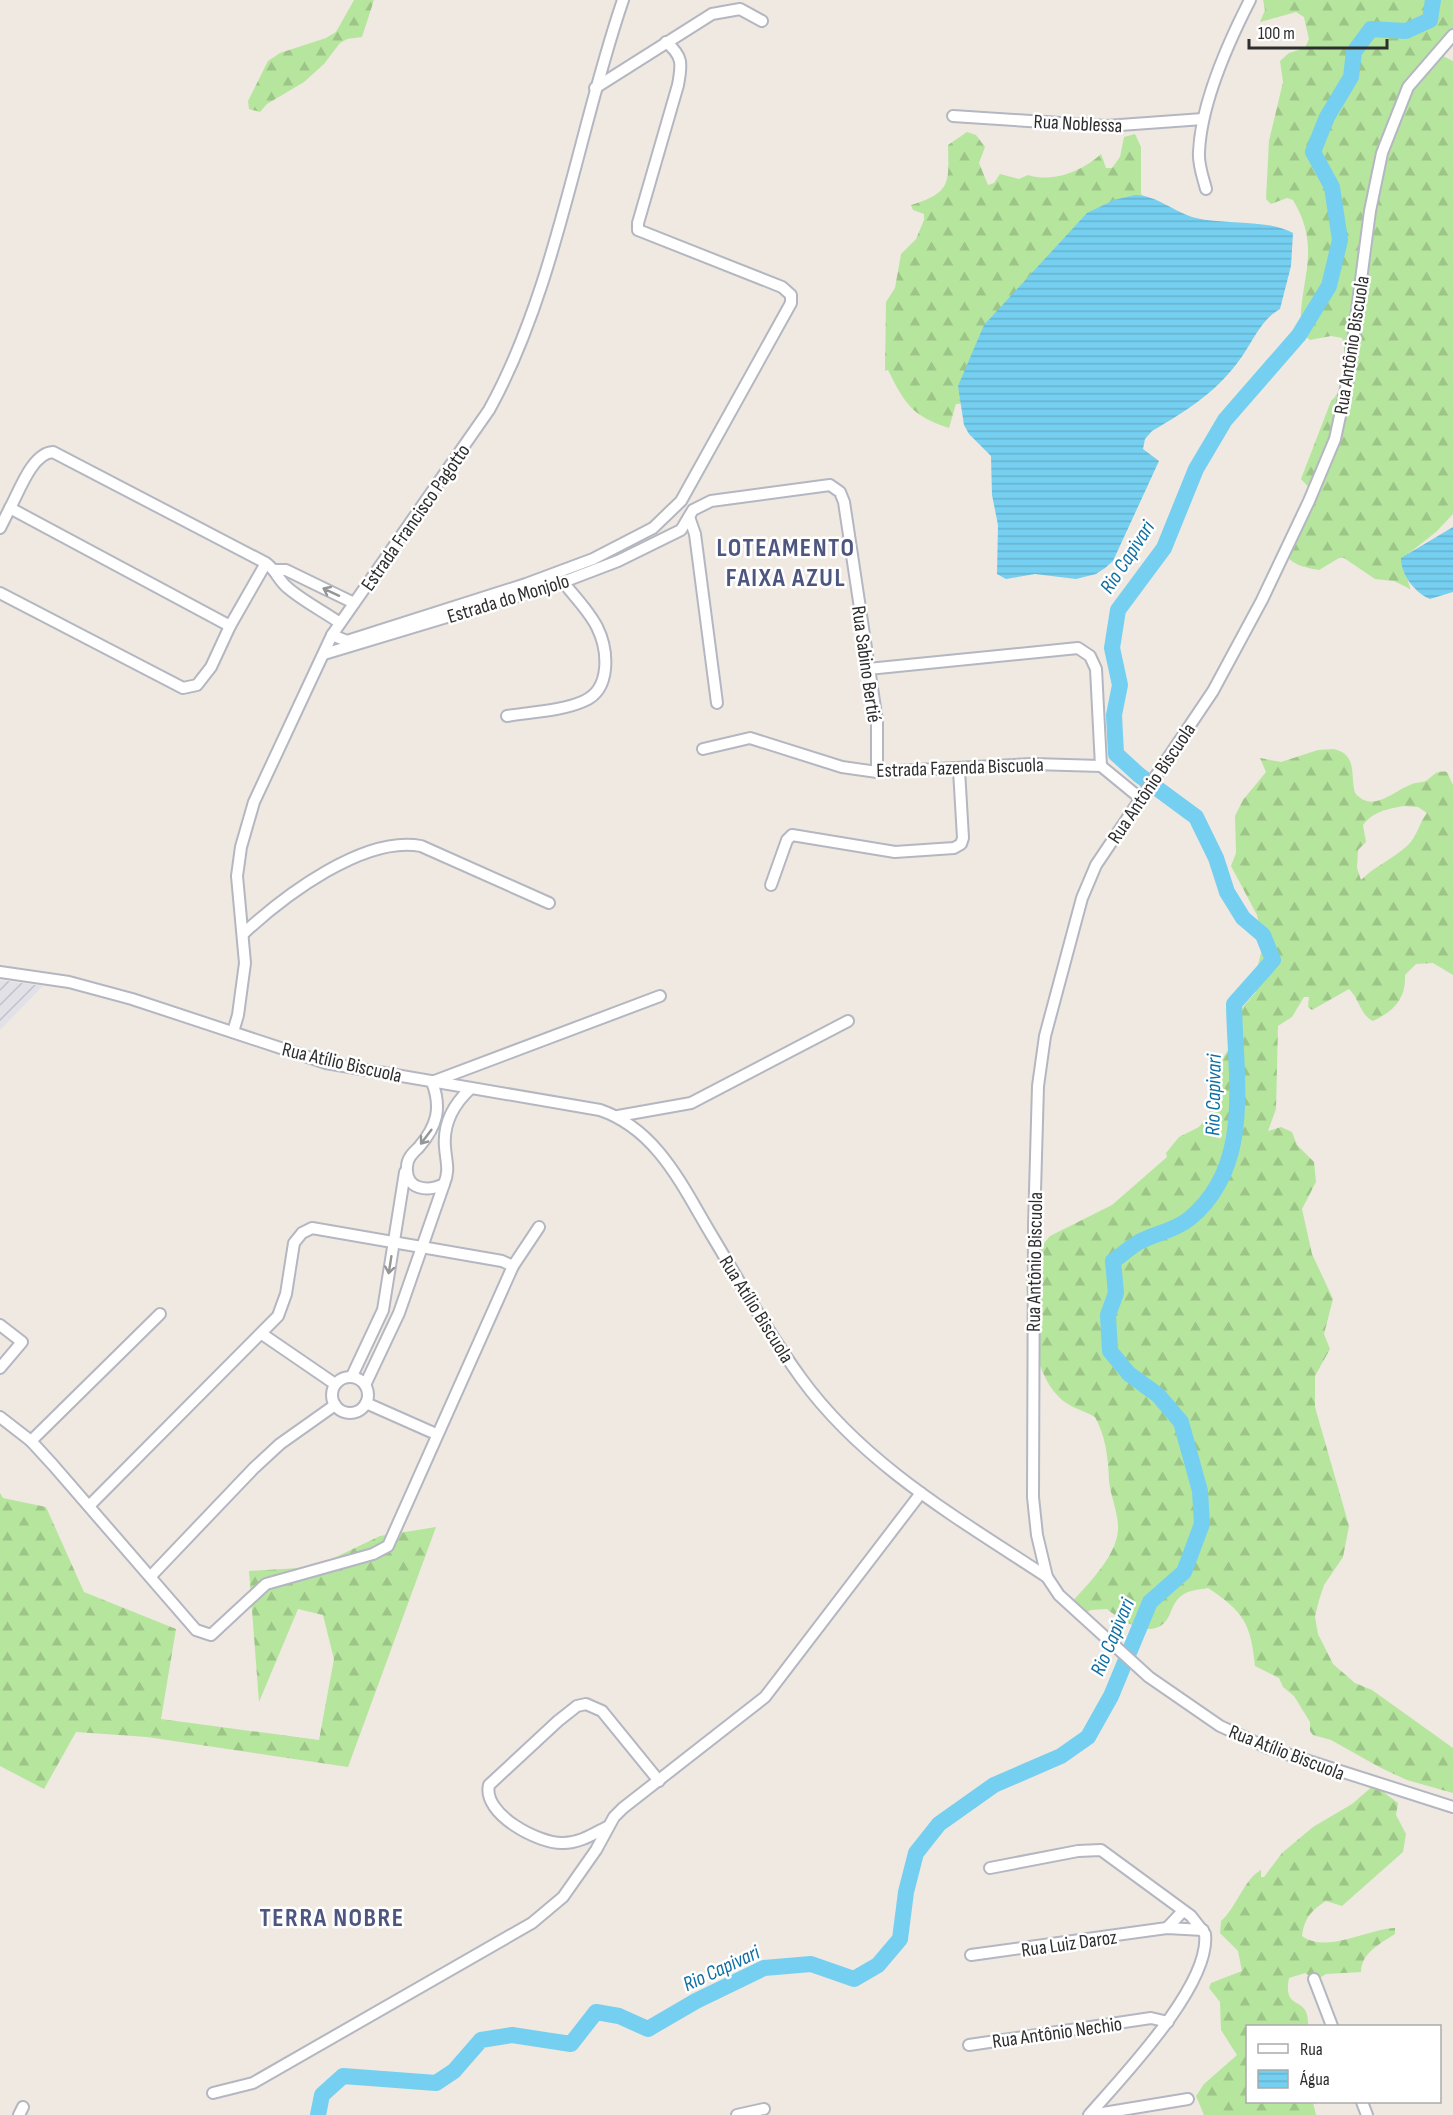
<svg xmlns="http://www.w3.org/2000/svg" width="1453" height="2115" font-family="'Sofia Sans Condensed',sans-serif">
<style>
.industrial{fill:url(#industrial-furrows)}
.forest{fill:url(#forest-firs);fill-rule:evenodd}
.water{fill:url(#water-rules)}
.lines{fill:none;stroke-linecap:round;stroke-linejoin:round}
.river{stroke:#75cff0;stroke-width:16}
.minor-casing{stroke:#b4b7c1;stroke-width:14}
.minor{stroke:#fff;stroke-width:10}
.oneway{stroke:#969696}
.labels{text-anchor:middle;stroke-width:5;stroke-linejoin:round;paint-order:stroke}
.street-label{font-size:20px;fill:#2e2e2e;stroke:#fff}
.water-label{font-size:21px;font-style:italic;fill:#0d6fa3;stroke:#fff}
.district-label{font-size:26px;font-weight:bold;letter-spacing:1.5px;fill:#4d5680;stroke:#fff}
</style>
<defs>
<pattern id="industrial-furrows" width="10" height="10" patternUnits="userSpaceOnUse" patternTransform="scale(1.5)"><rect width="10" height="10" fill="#e3e1e8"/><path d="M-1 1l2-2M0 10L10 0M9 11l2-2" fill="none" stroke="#c3c1c7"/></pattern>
<pattern id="forest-firs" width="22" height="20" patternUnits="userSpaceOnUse" patternTransform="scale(1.5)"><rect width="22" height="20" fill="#b6e59e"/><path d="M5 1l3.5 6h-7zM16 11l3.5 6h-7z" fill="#9dc588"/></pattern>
<pattern id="water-rules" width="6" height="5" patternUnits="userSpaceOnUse" patternTransform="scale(1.5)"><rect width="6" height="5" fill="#75cff0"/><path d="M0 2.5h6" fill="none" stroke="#66b2ce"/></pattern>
</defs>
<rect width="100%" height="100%" fill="#efe9e1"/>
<polygon class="industrial" points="0,980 43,986 0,1030"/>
<g class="forest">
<polygon points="354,0 374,0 362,37 347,39 340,43 324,64 304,82 267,104 260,112 249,109 248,101 268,61 280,53 326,38 336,32"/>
<path d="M1263 0H1453V41L1439 54 1453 61V514L1436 532 1408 554 1407 576 1410 589 1394 581 1375 579 1344 558H1339L1319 570C1307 568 1291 565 1286 554L1313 492 1301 479 1331 401C1345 390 1348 353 1342 338L1331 336 1310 340 1301 333C1297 282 1324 252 1293 200L1287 198 1271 204 1266 199 1269 141 1283 82 1280 61 1289 53 1305 48 1309 39 1304 17 1296 12 1260 22 1265 10Z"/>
<path d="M967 132 976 135 985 147 979 163 988 185 994 183 1000 174 1019 179 1028 175C1053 183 1083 171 1101 154L1106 168H1112L1120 157 1124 137 1135 134 1141 147V194L1157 208 969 403 956 404 949 428C912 416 905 404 888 370L885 371 886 302 895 288 901 254 916 239 924 220V214L913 210 911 205C951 193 949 183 948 145Z"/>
<path d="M1334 749C1358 755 1350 775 1355 793 1373 814 1393 791 1412 784 1416 782 1422 783 1426 781 1434 776 1435 770 1447 772L1453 785V975L1433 963 1416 964 1405 975C1406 999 1394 1011 1373 1021 1360 1015 1359 998 1349 989L1312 1010 1308 1007 1309 997H1304L1292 1017 1278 1026 1276 1109 1268 1131 1281 1127 1292 1132 1297 1145 1314 1162 1316 1182 1302 1209 1312 1254 1333 1299 1324 1334 1330 1349 1315 1376V1407L1349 1526 1343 1557 1324 1585 1319 1600 1315 1617 1318 1634 1333 1664 1355 1683 1372 1690 1453 1748V1793L1407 1780 1381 1768 1331 1740 1313 1735 1310 1731V1722L1294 1696 1283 1687 1279 1678 1255 1666C1251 1624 1244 1612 1208 1588 1197 1590 1185 1590 1177 1600 1171 1607 1171 1617 1163 1624 1147 1638 1119 1619 1107 1609L1091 1610 1076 1617 1072 1602C1089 1583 1120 1553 1118 1525 1117 1509 1110 1494 1109 1480 1108 1458 1106 1437 1095 1417 1083 1410 1068 1407 1059 1397 1032 1371 1027 1309 1026 1273L1036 1262 1041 1247 1050 1236 1112 1205 1167 1157 1166 1153 1179 1137 1199 1127 1208 1116 1213 1101 1209 1087 1214 1072 1235 1039C1230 1018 1244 1006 1256 992L1255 977 1263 945 1257 915 1231 866 1236 853 1235 816 1243 800 1266 772 1260 758 1281 762 1318 750ZM1404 806 1418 807 1427 813C1419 823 1417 837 1407 846 1393 859 1375 866 1361 880L1357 868 1358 850 1366 842 1363 825C1374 811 1387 809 1404 806Z"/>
<polygon points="0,1493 3,1498 46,1507 84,1592 176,1629 161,1719 319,1740 334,1659 323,1615 298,1609 259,1702 249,1571 315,1567 380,1536 436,1527 348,1767 147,1737 76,1732 44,1789 0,1766"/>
<path d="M1374 1785 1398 1803 1396 1815 1406 1834 1403 1852 1342 1906 1326 1901C1311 1911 1305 1917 1302 1936 1327 1954 1367 1929 1395 1928V1934C1381 1943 1361 1953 1361 1972L1326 1974 1316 1980 1305 1973 1289 1978C1282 2014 1310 1993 1308 2026H1248V2102H1313L1316 2115H1204L1196 2096 1204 2084 1237 2055 1221 2030 1220 2002 1209 1988 1211 1983 1242 1971 1238 1951 1220 1933 1221 1921C1237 1907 1244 1879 1261 1870V1877H1264L1282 1853 1313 1827 1352 1804Z"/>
</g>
<g class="water">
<path d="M1135 195C1157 195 1175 213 1196 218 1225 225 1268 219 1293 233L1291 266 1280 309C1259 321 1253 343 1238 362 1215 393 1185 412 1152 431L1145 439 1143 449 1159 461 1113 561 1105 568 1096 574 1076 579 1035 574 1006 579 997 574 998 525 992 495 991 456 969 434 964 425 958 386 984 325 1087 213 1114 200Z"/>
<path d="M1453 527V592L1430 599C1415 593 1401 575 1401 558Z"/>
</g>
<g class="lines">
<path class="river" d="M318 2115 322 2095 343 2076 436 2083 454 2071 481 2040 512 2035 571 2044 596 2012 619 2016 648 2029 696 2001 764 1968 811 1964 854 1979 878 1965 900 1939 906 1892 916 1853 939 1824 994 1785 1061 1756 1088 1737 1111 1696 1150 1602 1184 1572 1202 1524 1200 1491 1181 1422 1158 1395 1129 1374 1110 1351 1108 1315 1116 1293 1113 1261C1122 1255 1130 1247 1139 1242 1154 1234 1176 1230 1189 1219 1254 1166 1235 1078 1234 1004L1273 960 1263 935 1243 918 1227 892 1216 858 1196 817 1139 775 1116 754 1114 715 1120 685 1112 648 1118 610 1164 548 1196 469 1225 420 1299 335 1329 286 1340 240 1332 187 1313 152 1327 117 1351 77 1354 52 1371 29 1406 31 1430 20 1433 0"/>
<g class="minor-casing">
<g id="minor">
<polyline points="595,88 712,14 740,9 762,21"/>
<polyline points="953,116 1106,126 1203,119"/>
<path d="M1206 189C1203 177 1198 165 1199 152 1201 104 1228 43 1250 0"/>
<polyline points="689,517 695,534 717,703"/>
<polyline points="0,528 10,508"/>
<path d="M266 563 230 626 10 508C19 492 32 453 53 452L266 563C276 570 278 580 288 588 303 601 323 611 340 623"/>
<polyline points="275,570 286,570 354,603"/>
<polyline points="0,593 183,688 197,685 211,667 230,626"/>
<path d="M332 635 347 641 526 584 593 559 653 528 681 501 791 303V295L782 287 638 230V223L678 85C682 64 683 56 666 42"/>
<polyline points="324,654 563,582 618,561 681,530 693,510 711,501 830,485 840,492 844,502 877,721 877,772"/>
<polyline points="868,669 1078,648 1090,656 1096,669 1101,766"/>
<path d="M507 716C531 712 562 711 584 701 612 689 608 649 597 627 589 611 574 596 563 582"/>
<polyline points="703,749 750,738 842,767 877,772 1033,764 1101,766 1140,798"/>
<polyline points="771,885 787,840 792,835 895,852 954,848 961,844 963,838 959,770"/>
<path d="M244 933C284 896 364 835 421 846L549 903"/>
<path d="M0 972 69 982 132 999 326 1063 600 1110C659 1130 684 1190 714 1239 742 1286 769 1334 801 1378 864 1465 959 1519 1047 1577L1059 1595 1149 1677 1220 1726 1268 1748 1453 1807"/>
<path d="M233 1032 238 1015 245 963 237 876 241 847 254 802 332 635 489 410C556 289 578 131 623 0"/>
<path d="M470 1089C454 1104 443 1124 445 1147 446 1162 450 1170 444 1184 428 1192 405 1190 407 1167 407 1158 413 1153 419 1147 437 1126 442 1108 432 1082L660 996"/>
<polyline points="618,1116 691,1103 848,1021"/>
<polyline points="0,1325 22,1342 0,1368"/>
<polyline points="262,1334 335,1384"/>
<polyline points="352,1376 383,1310 405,1172"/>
<circle cx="350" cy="1395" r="18"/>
<polyline points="365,1385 399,1313 444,1184"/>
<polyline points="366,1403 436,1434"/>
<polyline points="0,1417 31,1441 53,1465 196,1630 211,1635 266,1584 373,1554 388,1546 513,1266"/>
<polyline points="31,1441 160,1314"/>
<polyline points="90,1505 278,1316 286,1294 294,1243 302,1233 312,1228 502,1261 513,1266 539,1227"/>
<polyline points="151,1576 254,1468 280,1444 335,1405"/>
<polyline points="1047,1577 1037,1535 1033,1497 1034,1226 1038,1086 1045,1036 1082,898 1096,865 1213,691 1262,600 1309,501 1335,439 1348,379 1370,211 1382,153 1408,87 1453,35"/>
<path d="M607 1827C593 1834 580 1843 563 1843 539 1844 482 1814 489 1785L558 1721 577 1706 586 1704 602 1711 659 1781"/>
<path d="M990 1868 1078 1851 1101 1850 1191 1916 1205 1934C1211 1985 1122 2077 1089 2115"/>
<polyline points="1167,1928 1183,1911"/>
<polyline points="971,1955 1167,1928 1203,1930"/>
<polyline points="1314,1979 1332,2026"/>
<polyline points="969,2045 1151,2018 1168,2022"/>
<polyline points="213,2093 253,2083 532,1923 563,1897 596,1850 614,1817 623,1808 765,1697 921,1493"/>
<polyline points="1362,2102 1367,2115"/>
<polyline points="19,2115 23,2107"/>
<polyline points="737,2115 764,2109"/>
<polyline points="1091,2115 1188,2099"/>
</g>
</g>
<use href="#minor" class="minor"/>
</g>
<defs><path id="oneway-shaft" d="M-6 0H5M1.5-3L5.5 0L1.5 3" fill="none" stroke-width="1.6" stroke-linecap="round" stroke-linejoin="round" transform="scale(1.5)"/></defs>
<g class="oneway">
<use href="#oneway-shaft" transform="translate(331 592) rotate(-155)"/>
<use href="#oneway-shaft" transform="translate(426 1137) rotate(127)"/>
<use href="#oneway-shaft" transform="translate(390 1265) rotate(99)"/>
</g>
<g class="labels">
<g class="street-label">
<text transform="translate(1078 123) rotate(3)" y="7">Rua Noblessa</text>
<text transform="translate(1351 345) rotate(-81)" y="7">Rua Antônio Biscuola</text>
<text transform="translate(415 517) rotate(-55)" y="7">Estrada Francisco Pagotto</text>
<text transform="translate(508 598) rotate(-17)" y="7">Estrada do Monjolo</text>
<text transform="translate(867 664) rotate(82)" y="7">Rua Sabino Bertié</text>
<text transform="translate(960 767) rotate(-2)" y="7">Estrada Fazenda Biscuola</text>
<text transform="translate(1151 783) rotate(-56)" y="7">Rua Antônio Biscuola</text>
<text transform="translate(342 1062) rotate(13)" y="7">Rua Atílio Biscuola</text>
<text transform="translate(1034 1262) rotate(-89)" y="7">Rua Antônio Biscuola</text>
<text transform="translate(757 1309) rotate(58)" y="7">Rua Atílio Biscuola</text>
<text transform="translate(1287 1752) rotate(21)" y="7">Rua Atílio Biscuola</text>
<text transform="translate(1069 1943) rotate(-8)" y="7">Rua Luiz Daroz</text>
<text transform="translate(1057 2032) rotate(-8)" y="7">Rua Antônio Nechio</text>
</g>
<g class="water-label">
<text transform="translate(1127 557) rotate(-57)" y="7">Rio Capivari</text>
<text transform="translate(1213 1095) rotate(-89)" y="7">Rio Capivari</text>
<text transform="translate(1112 1637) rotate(-67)" y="7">Rio Capivari</text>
<text transform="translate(721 1968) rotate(-25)" y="7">Rio Capivari</text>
</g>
<g class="district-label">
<text x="786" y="556">LOTEAMENTO<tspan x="786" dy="30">FAIXA AZUL</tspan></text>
<text x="332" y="1926">TERRA NOBRE</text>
</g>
</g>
<rect x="1246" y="2025" width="195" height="78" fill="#ffffff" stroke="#ababab" stroke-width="1.5"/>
<rect x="1258" y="2044" width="30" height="9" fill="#ffffff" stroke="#ababab" stroke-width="1.5"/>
<text x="1300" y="2055" font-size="18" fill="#2e2e2e">Rua</text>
<rect x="1258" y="2070" width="30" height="18" fill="url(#water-rules)" stroke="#ababab" stroke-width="1.5"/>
<text x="1300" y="2085" font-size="18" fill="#2e2e2e">Água</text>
<path d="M1249 39v9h138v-9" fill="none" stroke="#2e2e2e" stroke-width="3"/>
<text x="1258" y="39" font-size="18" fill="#2e2e2e" stroke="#ffffff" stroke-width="4.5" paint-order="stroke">100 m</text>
</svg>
